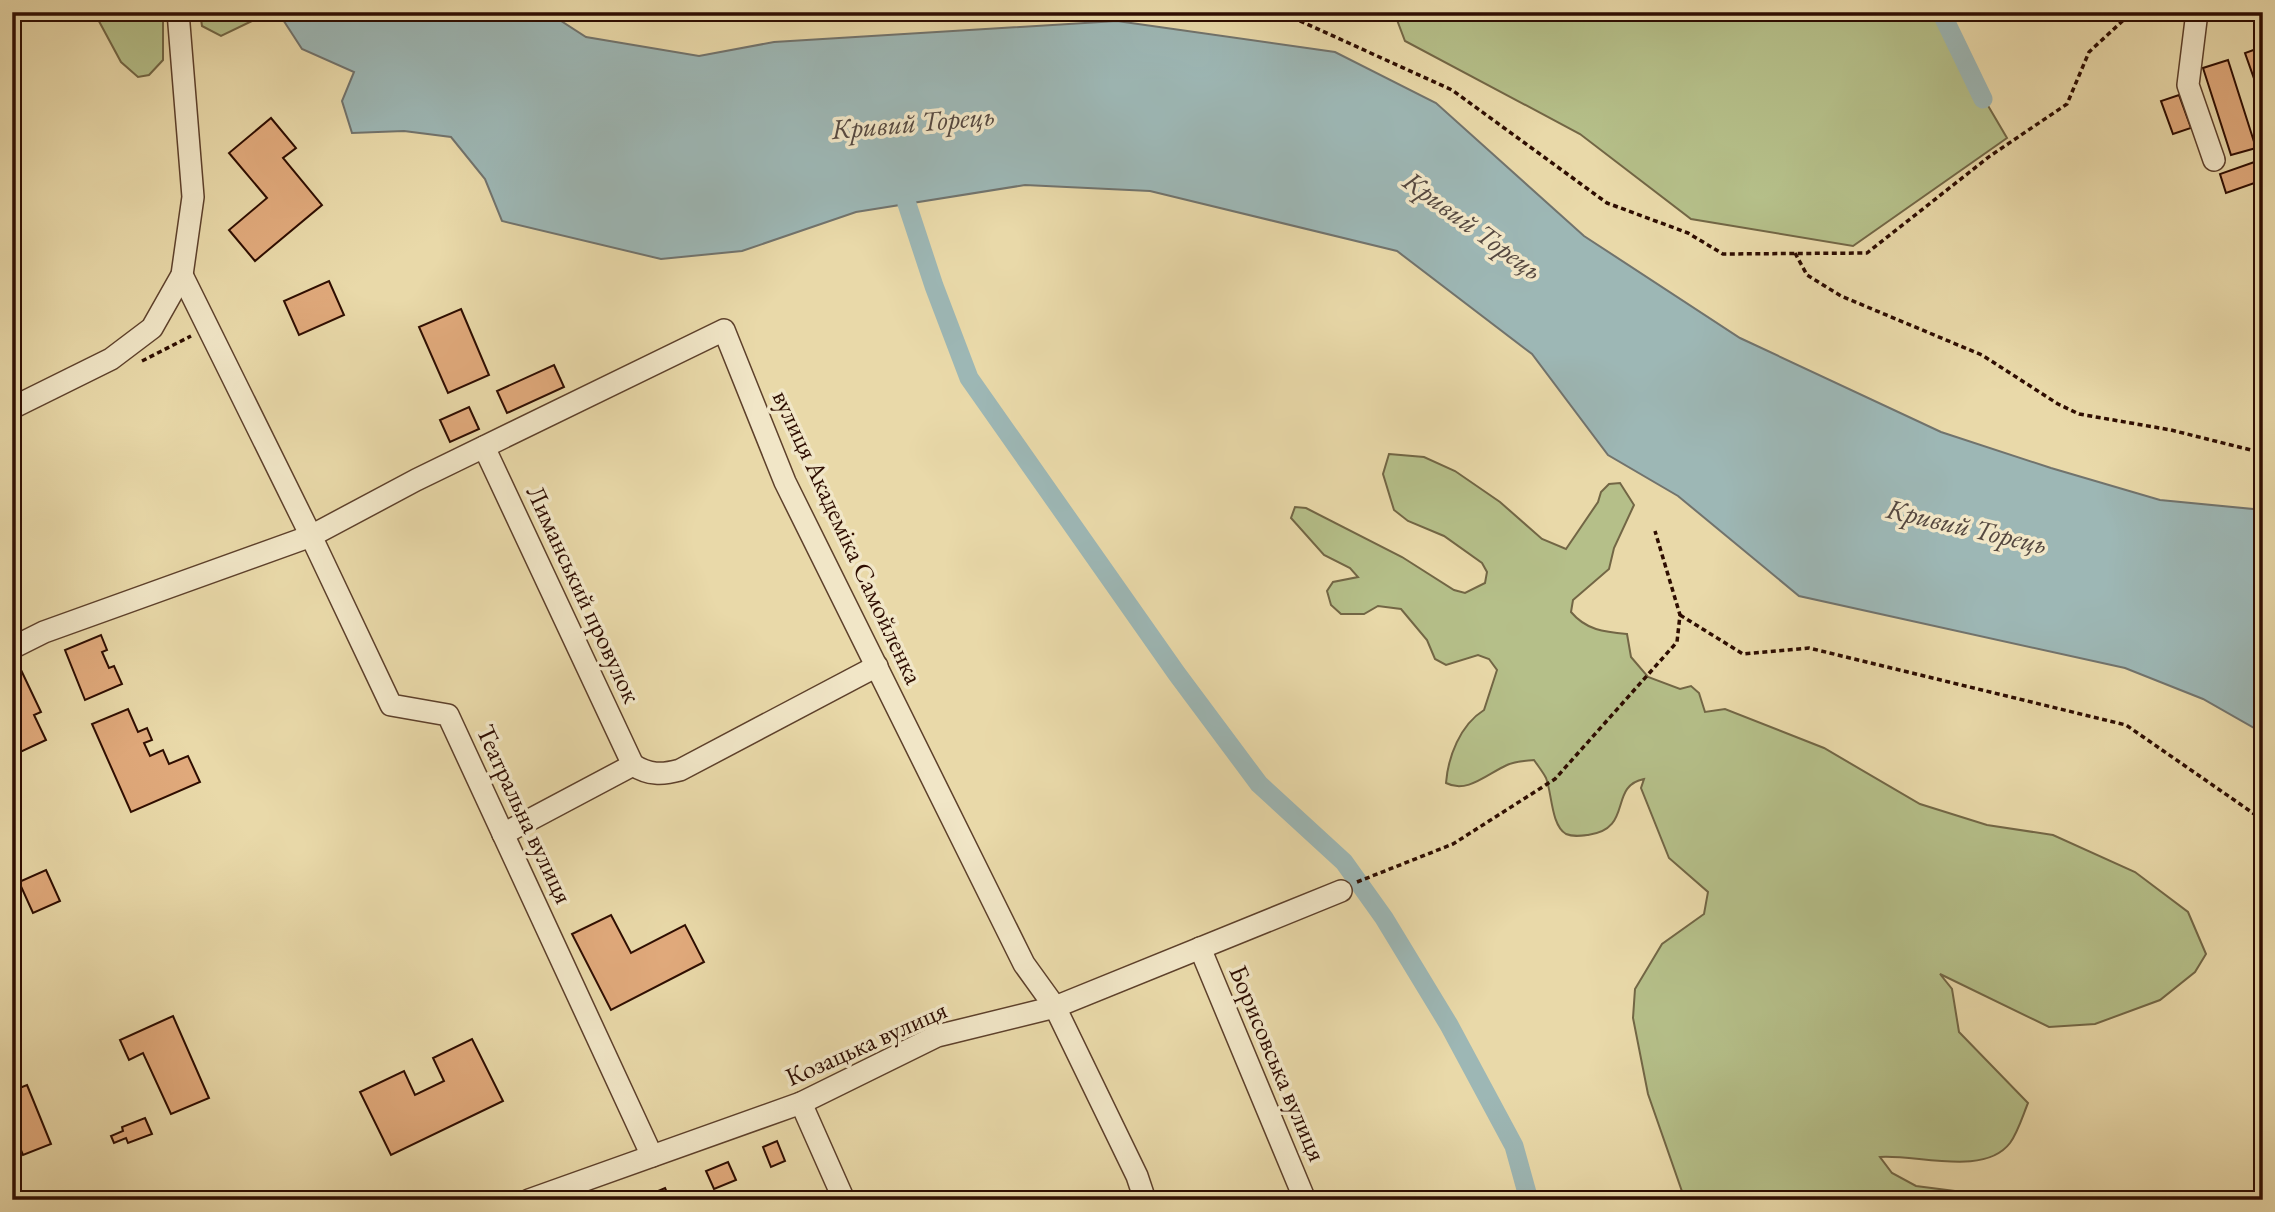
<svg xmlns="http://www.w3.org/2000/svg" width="2275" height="1212" font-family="'EB Garamond',serif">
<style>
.green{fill:#b5bf89;stroke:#726645;stroke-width:2}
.water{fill:#9db7b5;stroke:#71736d;stroke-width:2}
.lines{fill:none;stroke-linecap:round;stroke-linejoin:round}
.canal{stroke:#9db7b5;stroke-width:19}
.building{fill:#e1aa7c;stroke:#2e0d01;stroke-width:2}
.minor-casing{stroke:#5d402b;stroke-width:24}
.path{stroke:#2e0d01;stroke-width:3.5;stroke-dasharray:5 3.5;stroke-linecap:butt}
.minor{stroke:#f1e6c7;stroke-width:21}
.labels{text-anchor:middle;stroke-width:7;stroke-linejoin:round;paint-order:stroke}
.street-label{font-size:26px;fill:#2e0d01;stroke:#f1e6c7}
.water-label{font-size:28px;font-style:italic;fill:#554840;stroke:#f1e6c7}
</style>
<rect width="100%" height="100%" fill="#e9d9a9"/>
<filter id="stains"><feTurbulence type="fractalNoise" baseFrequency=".00286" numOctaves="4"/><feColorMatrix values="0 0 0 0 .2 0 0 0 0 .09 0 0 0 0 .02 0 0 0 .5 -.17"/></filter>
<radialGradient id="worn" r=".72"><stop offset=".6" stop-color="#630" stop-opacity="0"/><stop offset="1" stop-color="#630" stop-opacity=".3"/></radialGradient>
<g class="green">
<polygon points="94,12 163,12 163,60 149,75 138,77 121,62"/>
<polygon points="200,12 254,12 252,21 221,36 202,26"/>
<polygon points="1394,12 1933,12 2007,138 1853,246 1691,219 1580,134 1405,41"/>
<path d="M1389 454 1424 457 1455 471 1500 502 1542 539 1566 549 1598 502 1601 492 1609 484 1620 483 1634 505 1614 548 1609 569 1573 600 1571 612C1586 630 1604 632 1627 634L1631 657 1648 677 1680 689 1691 686 1699 693 1705 712 1725 709 1824 748 1920 804 1987 825 2053 835 2135 872 2188 912 2206 954 2195 972 2160 1000 2095 1024 2049 1027 1940 974 1952 989 1959 1032 2028 1103C2023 1115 2018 1132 2010 1143 1984 1177 1916 1154 1880 1157L1892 1173 1916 1186 2025 1200H1685L1648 1094 1633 1018 1635 989 1662 944 1704 914 1708 892 1669 858 1641 788 1644 779C1608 786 1634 829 1588 835 1580 836 1573 837 1566 834 1551 825 1552 793 1546 778 1543 772 1538 766 1534 760 1525 761 1515 761 1507 765 1487 774 1467 794 1446 783 1448 757 1460 725 1484 710L1497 670 1489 659 1478 655 1446 665 1435 659 1427 640 1401 609 1378 606 1364 614H1341L1331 605 1327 591 1333 582 1358 577 1350 568 1324 555 1291 518 1295 507 1306 508 1402 557 1454 590 1465 593 1485 583 1487 572 1482 563 1444 536 1408 521 1394 510 1383 474Z"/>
</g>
<polygon class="water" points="278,12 550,12 555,17 586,37 699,56 774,42 1117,21 1335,52 1436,103 1584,236 1740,338 1941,432 2051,468 2160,500 2263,510 2263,733 2203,699 2125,668 1799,596 1678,496 1608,455 1532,354 1397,251 1150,191 1025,185 856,212 742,251 661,259 502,221 485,179 451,137 404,131 352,133 342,101 354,72 302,49"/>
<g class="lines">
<g class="canal">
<polyline points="1941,12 1983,99"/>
<polyline points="907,204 934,286 969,378 1177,674 1259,784 1344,862 1384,918 1449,1025 1514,1146 1529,1200"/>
</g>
</g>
<g class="building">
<polygon points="2259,48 2263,58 2263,104 2245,53"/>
<polygon points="2228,60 2256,148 2231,155 2203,68"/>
<polygon points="2179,95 2191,128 2173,134 2161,101"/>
<polygon points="271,118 296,148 283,158 322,205 255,261 229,230 267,198 229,153"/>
<polygon points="2263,159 2263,180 2226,193 2220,174"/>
<polygon points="329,281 344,315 299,335 284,301"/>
<polygon points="461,309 489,375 448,393 419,327"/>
<polygon points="554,365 564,387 507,413 497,391"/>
<polygon points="469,407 479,429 450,442 440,420"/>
<polygon points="101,635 107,650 102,652 109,668 114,666 122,684 85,700 65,650"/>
<polygon points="21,670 41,712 34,715 46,740 16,754 12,745 12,674"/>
<polygon points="128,709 138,732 147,728 152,740 144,743 150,756 163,750 169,764 188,756 200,782 131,812 92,724"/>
<polygon points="46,870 60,901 33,913 19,882"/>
<polygon points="611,915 631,953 685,925 704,962 611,1010 572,934"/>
<polygon points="173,1016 209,1098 171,1114 143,1053 129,1060 120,1040"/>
<polygon points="472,1039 503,1101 391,1155 360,1092 404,1071 415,1095 444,1081 433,1058"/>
<polygon points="27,1085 51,1144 23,1155 12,1129 12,1091"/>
<polygon points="145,1118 152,1134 128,1143 126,1138 114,1143 111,1136 123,1131 122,1127"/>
<polygon points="777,1141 785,1161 771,1167 763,1147"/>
<polygon points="728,1162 736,1180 714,1189 706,1171"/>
<polygon points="665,1188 670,1200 647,1200 646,1196"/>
<polygon points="815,1194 818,1200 800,1200"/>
</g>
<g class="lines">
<g class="minor-casing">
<g id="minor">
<polyline points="2197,12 2188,85 2214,160"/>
<polyline points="182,275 311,536 391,705 448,715 652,1156"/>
<polyline points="12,408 111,359 152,328 182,275 193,197 178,12"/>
<polyline points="484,447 633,765"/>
<polyline points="12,648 44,632 311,536 416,480 724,330 785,482 1024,964 1055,1007 1137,1176 1145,1200"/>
<path d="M503 834 633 765C649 775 662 775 680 770L877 666"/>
<polyline points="1200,948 1305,1200"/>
<polyline points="801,1103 844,1200"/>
<polyline points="529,1200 801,1103 937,1036 1055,1007 1341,891"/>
</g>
</g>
<g class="path">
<polyline points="1267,12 1298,20 1452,90 1607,203 1688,233 1723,254 1867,253 1990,156 2067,104 2089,52 2129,15 2142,12"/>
<polyline points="1795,253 1807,275 1841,296 1982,355 2058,404 2079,414 2171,430 2263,453"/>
<polyline points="142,361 191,336"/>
<polyline points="1680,615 1743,654 1809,648 2126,725 2263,820"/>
<polyline points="1357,882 1453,844 1555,779 1677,642 1680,615 1655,531"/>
</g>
<use href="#minor" class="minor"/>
</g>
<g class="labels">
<g class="street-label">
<text transform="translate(848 537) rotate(65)" y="9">вулиця Академіка Самойленка</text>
<text transform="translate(584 594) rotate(65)" y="9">Лиманський провулок</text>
<text transform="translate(525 814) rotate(65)" y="9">Театральна вулиця</text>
<text transform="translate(866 1043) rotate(-24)" y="9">Козацька вулиця</text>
<text transform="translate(1278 1063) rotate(67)" y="9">Борисовська вулиця</text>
</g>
<g class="water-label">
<text transform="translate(913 122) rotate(-5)" y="10">Кривий Торець</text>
<text transform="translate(1473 225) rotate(36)" y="10">Кривий Торець</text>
<text transform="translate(1967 526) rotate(13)" y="10">Кривий Торець</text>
</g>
</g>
<rect width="2275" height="1212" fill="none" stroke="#e9d9a9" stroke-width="42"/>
<rect x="14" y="14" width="2247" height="1184" fill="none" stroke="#2e0d01" stroke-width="3.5"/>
<rect x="21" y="21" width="2233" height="1170" fill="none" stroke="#2e0d01" stroke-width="2"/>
<rect width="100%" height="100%" filter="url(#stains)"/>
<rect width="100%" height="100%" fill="url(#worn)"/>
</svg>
